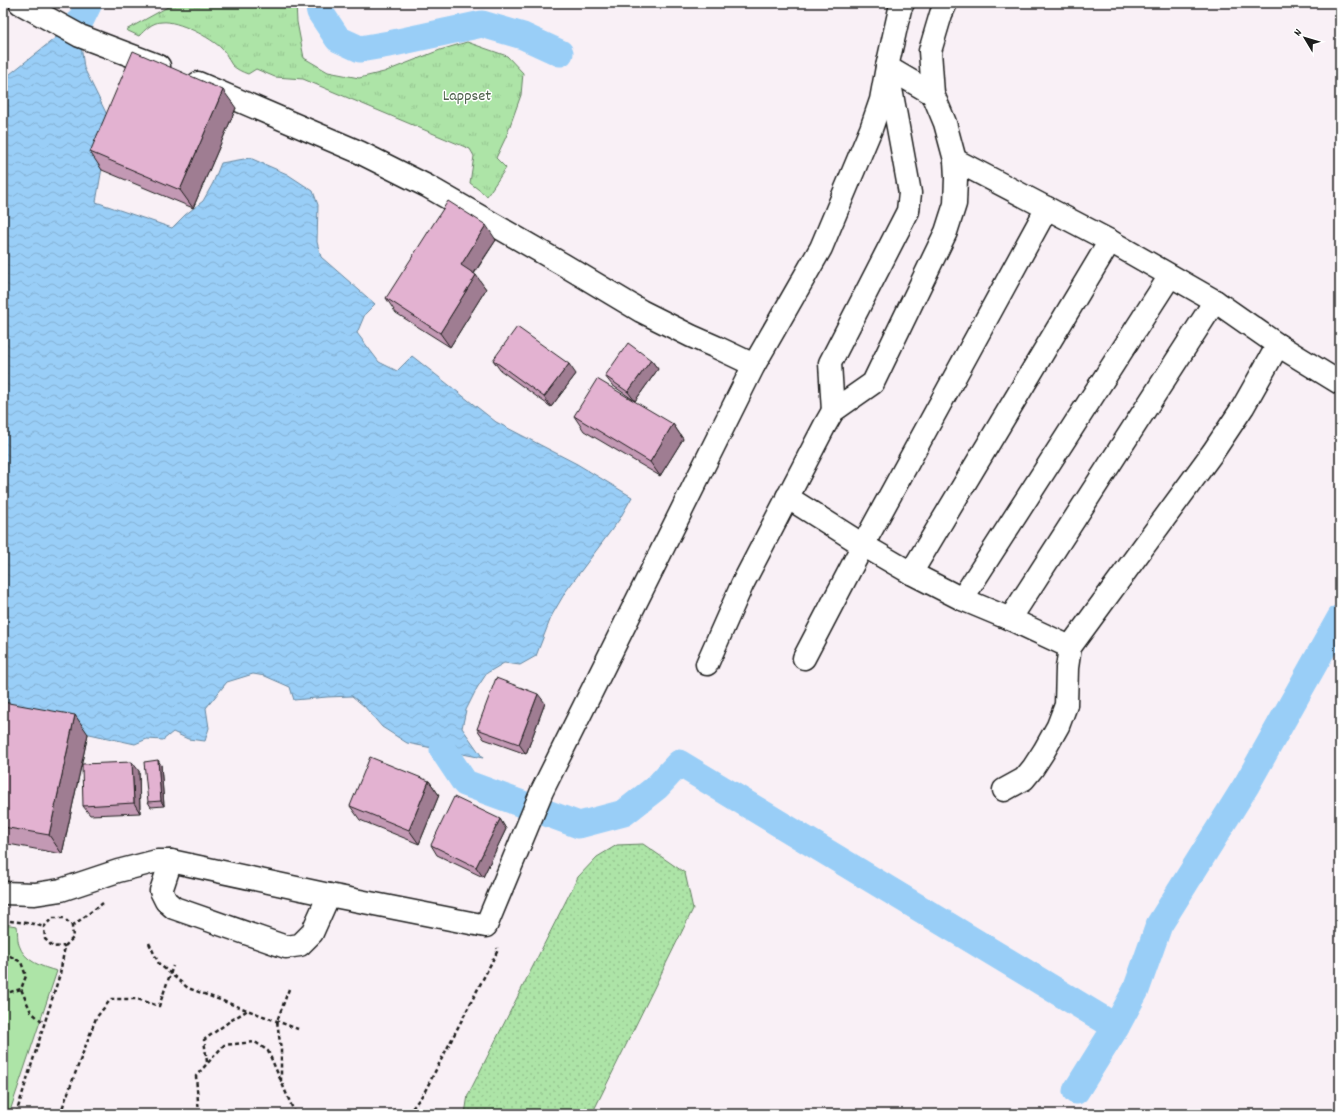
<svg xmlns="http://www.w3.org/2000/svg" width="1343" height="1117" font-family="Dekko,sans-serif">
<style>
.grass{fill:url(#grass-dots);stroke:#648062}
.park{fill:url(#park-tufts);stroke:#648062}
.garden{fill:#ade4a7;stroke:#648062}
.water{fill:url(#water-waves);stroke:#67879f}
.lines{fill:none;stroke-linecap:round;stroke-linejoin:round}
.canal{stroke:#99cef7;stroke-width:27}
.minor-casing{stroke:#1c1c1c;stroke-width:25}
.path{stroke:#1c1c1c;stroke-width:2.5;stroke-dasharray:4 3;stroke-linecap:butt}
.minor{stroke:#fff;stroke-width:22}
.wall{fill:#c399b4;stroke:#1c1c1c}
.shaded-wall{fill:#9f7d92;stroke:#1c1c1c}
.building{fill:#e3b2d1;stroke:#1c1c1c}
.labels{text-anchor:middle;stroke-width:3;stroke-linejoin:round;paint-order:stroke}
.park-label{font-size:16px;fill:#4f624d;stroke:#fff}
</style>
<defs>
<pattern id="grass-dots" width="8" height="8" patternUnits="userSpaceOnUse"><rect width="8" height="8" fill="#ade4a7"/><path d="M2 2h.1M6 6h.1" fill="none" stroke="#94c38f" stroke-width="1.8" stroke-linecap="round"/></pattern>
<pattern id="park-tufts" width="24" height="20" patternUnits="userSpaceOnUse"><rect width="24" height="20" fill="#ade4a7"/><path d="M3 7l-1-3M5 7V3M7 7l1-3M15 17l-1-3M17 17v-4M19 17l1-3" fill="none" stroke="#94c38f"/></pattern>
<pattern id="water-waves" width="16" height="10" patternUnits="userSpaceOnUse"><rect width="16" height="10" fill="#99cef7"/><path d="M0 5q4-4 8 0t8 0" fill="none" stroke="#83b0d3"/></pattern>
</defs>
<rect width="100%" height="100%" fill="#f9f0f6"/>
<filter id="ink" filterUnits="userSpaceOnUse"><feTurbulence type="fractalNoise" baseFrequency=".025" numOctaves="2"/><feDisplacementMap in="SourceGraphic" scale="8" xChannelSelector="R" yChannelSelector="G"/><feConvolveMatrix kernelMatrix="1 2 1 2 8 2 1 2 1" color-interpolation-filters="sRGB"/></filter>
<g filter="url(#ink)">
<polygon class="grass" points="643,844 685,873 693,909 592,1114 465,1114 468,1095 578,877 597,857 617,845"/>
<path class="park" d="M175 3H296L297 22 304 58 328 72 359 78 384 72 440 50 467 42 507 56 523 73 521 95 506 137 496 158 506 168 487 196 470 183 474 156 470 149 303 79 275 77 256 69 248 74C242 72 236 69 232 65 228 60 227 53 222 49 212 38 177 20 162 22 152 22 145 30 139 36L126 30Z"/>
<path class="garden" d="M3 924 17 926C18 932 17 939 19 945 24 961 42 967 57 971L9 1114H3Z"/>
<polygon class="water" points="59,35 81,45 84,68 114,129 102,168 96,202 172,228 185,215 203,201 213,183 221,163 250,158 287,174 313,191 318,205 317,242 321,257 375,304 365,314 357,333 379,362 397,371 412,356 496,422 577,464 632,497 619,520 566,591 552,615 536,656 520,665 504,663 487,673 477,688 466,710 462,728 483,758 407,743 382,727 364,706 352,696 327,697 294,700 290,687 265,676 253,674 227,682 206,708 209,728 205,741 188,739 173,732 163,740 147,739 135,744 3,715 3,85 5,78"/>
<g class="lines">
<g class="canal">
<polyline points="318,3 320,12 338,39 360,49 389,44 482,24 523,36 560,53"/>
<polyline points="71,40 89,3"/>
<polyline points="443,750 465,783 579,825 624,813 657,787 679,763 1116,1027"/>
<polyline points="1076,1091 1116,1027 1136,990 1159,925 1247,784 1340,618"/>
</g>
<g class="minor-casing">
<g id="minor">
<polyline points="20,3 80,36 159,66"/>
<polyline points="198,83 359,152 427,186 564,265 641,311 691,336 716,347 754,365"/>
<polyline points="955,160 1110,241 1215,301 1278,345 1340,383"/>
<polyline points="833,411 830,363 908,211 910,193 887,67 900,9 903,3"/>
<polyline points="787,497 863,545 911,573 962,599 1010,619 1070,647"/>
<polyline points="911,573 1110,241"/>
<polyline points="962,599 1170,276"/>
<polyline points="1010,619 1215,301"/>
<polyline points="804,658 863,545 1047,208"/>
<polyline points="707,664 742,585 825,425 833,411 873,383 946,232 955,204 956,178 955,160 945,123 933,94 930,51 941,14 946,3"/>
<polyline points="1004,790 1024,779 1033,768 1044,751 1058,726 1066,705 1067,668 1070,647 1213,452 1243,407 1278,345"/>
<polyline points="171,861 161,891 166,901 174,908 286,947 300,945 312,933 329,895"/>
<polyline points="3,893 35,894 61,890 118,871 157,861 171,861 329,895 486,926 542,791 754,365 821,248 871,129 881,100 887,67 933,94"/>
</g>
</g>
<g class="path">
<polyline points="3,920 34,924 44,927"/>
<polyline points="72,926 103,903"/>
<polyline points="149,943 159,964 188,988 298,1029"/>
<polyline points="3,957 10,956 21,962 26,976 21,989 31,1012 44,1023"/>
<polyline points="289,989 277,1021 281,1050 281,1081 295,1114"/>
<polyline points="3,994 21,989"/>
<polyline points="207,1062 204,1040 230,1021 248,1010"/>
<polyline points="16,1114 60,974 65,946 73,938 72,926 64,918 52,918 44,927 45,939 53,947 65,946"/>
<polyline points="60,1114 96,1018 111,999 137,999 159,1006 173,966"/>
<polyline points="199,1114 196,1076 224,1045 255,1042 268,1051 281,1081"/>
<polyline points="408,1114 424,1093 498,950 497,948"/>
</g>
<use href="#minor" class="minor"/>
</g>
<g class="wall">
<polygon points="236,108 193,208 102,170 90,152"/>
<polygon points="496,240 474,274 486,289 450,347 396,313 386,298"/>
<polygon points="493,360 576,374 551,407 500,370"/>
<polygon points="651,360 658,369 635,401 612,385 605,376"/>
<polygon points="574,416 673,424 683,439 660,476 584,431"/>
<polygon points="3,702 88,734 62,854 3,843"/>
<polygon points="545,703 526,754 484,739 477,729"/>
<polygon points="161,765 164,806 151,807 148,802"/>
<polygon points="139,771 140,813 90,815 83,806"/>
<polygon points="429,781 439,795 419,844 360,820 350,806"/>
<polygon points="500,819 506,829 483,877 437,855 431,845"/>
</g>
<g class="shaded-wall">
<polygon points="223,90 236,108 193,208 180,190"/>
<polygon points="486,225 496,240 470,279 461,265"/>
<polygon points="476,275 486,289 450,347 440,333"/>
<polygon points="651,360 658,369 635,401 628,392"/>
<polygon points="569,364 576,374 551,407 544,397"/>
<polygon points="673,424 683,439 660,476 650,462"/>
<polygon points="538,694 545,703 526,754 519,744"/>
<polygon points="75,715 88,734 62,854 49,835"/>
<polygon points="158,760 161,765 164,806 161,801"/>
<polygon points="132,762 139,771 140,813 134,803"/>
<polygon points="429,781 439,795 419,844 409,830"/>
<polygon points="500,819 506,829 483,877 476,867"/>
</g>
<g class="building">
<polygon points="133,51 223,90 180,190 90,152"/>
<polygon points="448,201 486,225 461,265 476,275 440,333 386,298"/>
<polygon points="517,327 569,364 544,397 493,360"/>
<polygon points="628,343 651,360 628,392 605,376"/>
<polygon points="597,379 673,424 650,462 574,416"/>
<polygon points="496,678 538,694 519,744 477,729"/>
<polygon points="3,702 75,715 49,835 3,827"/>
<polygon points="370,757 429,781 409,830 350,806"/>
<polygon points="158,760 161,801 148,802 144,762"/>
<polygon points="132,762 134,803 83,806 82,764"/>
<polygon points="454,797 500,819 476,867 431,845"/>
</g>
</g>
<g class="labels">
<g class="park-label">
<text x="467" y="100">Lappset</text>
</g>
</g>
<rect width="1343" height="1117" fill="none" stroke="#fff" stroke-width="16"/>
<rect x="8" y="8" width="1327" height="1101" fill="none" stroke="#1c1c1c" stroke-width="1.5" filter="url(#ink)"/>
<g transform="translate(1305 38) rotate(308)" stroke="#ffffff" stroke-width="3" paint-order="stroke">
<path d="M0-3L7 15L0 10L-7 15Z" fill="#1c1c1c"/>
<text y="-6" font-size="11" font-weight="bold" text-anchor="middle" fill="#1c1c1c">N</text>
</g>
</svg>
